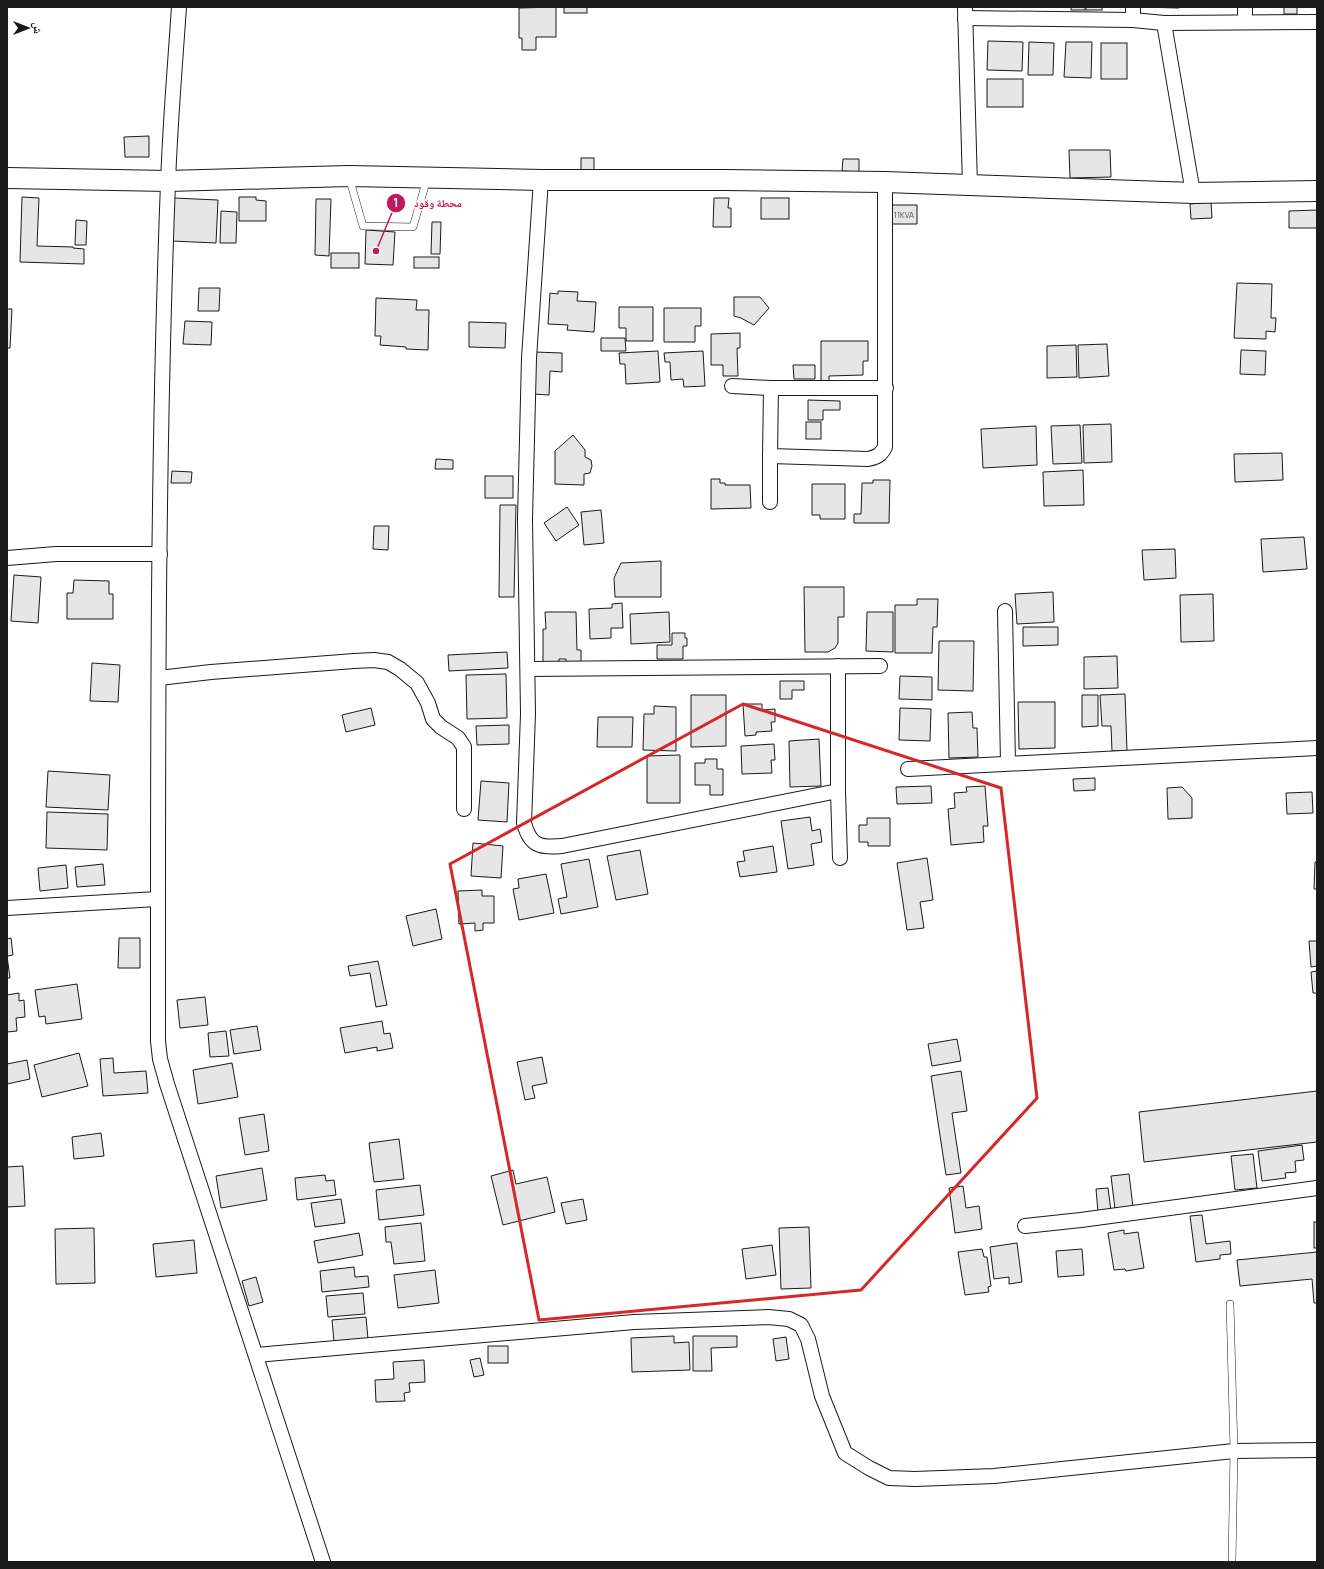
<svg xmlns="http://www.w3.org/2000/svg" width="1324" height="1569" font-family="Manrope,'Noto Naskh Arabic',sans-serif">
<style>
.building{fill:#e6e6e6;stroke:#1a1a1a}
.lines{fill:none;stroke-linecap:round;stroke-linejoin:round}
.lane-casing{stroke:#1a1a1a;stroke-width:8}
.street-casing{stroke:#1a1a1a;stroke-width:16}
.secondary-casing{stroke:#1a1a1a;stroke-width:22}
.lane{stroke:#fff;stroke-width:7}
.street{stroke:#fff;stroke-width:14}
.secondary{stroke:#fff;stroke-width:20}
.marked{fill:none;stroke:#d62828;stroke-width:3;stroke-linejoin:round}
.labels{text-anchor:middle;stroke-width:3;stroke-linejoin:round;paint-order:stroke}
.number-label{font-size:8px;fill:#4d4d4d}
.leader{fill:none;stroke:#c2185b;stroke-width:1.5}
.callout-dot{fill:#c2185b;stroke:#fff;stroke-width:1.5}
.mark-label{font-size:12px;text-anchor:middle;font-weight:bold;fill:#fff}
.callout-label{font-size:11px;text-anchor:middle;font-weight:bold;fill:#c2185b;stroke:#fff;stroke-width:3;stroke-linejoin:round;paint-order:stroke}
</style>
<rect width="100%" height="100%" fill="#fff"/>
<g class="building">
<polygon points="556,7 556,37 536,37 536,50 522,50 522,38 519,38 519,8"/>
<rect x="564" y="7" width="23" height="6"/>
<rect x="1071" y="7" width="14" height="3"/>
<rect x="1086" y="7" width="16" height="3"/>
<polygon points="1138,7 1179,7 1179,8"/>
<rect x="1284" y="7" width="13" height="7"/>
<polygon points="988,41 1023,42 1022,71 987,70"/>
<polygon points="1029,42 1054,43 1053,75 1028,75"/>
<polygon points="1066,42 1092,42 1091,78 1064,77"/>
<rect x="1101" y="43" width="26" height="36"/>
<rect x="987" y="79" width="36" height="28"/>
<polygon points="149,136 149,157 125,157 124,137"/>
<polygon points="1069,150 1110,150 1111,177 1070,178"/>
<rect x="581" y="158" width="13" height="13"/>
<polygon points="843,159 859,159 859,172 842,171"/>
<polygon points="22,197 39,198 37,246 73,247 73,248 84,249 84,264 20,262"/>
<polygon points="239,197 256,197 256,200 266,201 266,221 239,221"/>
<polygon points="174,198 218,200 216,243 172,241"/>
<polygon points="714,198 729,198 728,208 731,208 731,227 713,227"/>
<rect x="761" y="198" width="28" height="21"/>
<polygon points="316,199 331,199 329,256 315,255"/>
<polygon points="1211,202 1212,218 1191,219 1190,204"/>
<polygon points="892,205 917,205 917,224 891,224"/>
<polygon points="1317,210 1317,228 1289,228 1289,211"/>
<polygon points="221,211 237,212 236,243 220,243"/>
<polygon points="76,220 87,221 86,245 75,245"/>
<polygon points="432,222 441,222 440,254 431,254"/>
<polygon points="366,230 395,232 393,265 365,264"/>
<rect x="331" y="253" width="28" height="15"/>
<rect x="414" y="257" width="25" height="11"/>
<polygon points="1237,283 1272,284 1271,318 1276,318 1275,332 1266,331 1266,339 1234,338"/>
<polygon points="199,288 220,288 219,311 198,311"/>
<polygon points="558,291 578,292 577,301 596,302 594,332 567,330 568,325 548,324 550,293 558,294"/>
<polygon points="734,297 760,297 769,308 754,325 741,318 734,316"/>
<polygon points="376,298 417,300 416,310 429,310 428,350 406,349 406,347 380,345 381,336 375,336"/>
<polygon points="619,307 653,307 653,341 626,341 626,328 619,328"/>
<polygon points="664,308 701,308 701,326 695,326 695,342 664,342"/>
<polygon points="7,309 12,309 10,348 7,348"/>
<polygon points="185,321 212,322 211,345 183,344"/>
<polygon points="469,322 506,323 505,348 469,347"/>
<polygon points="740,333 740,348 737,348 738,376 723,376 723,365 711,365 711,334"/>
<polygon points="601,338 625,338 626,351 601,351"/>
<polygon points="821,341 868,341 868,361 863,361 863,375 829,376 829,385 821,386"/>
<polygon points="1107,344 1109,376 1079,378 1078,345"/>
<polygon points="1076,345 1077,377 1047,378 1047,346"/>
<polygon points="1241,350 1266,351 1265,375 1240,374"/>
<polygon points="658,351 660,382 626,384 625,364 620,364 619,353"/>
<polygon points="703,351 705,386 684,387 683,379 671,380 670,362 665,362 664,353"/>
<polygon points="535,352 562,353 562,372 550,371 549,395 533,394"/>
<polygon points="793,365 815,365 815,379 794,379"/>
<polygon points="808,400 840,401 840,410 823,410 823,420 808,420"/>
<rect x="806" y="422" width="15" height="17"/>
<polygon points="1111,424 1112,462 1084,463 1083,425"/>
<polygon points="1080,425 1082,463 1053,464 1051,426"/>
<polygon points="1036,426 1037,465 983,468 981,429"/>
<polygon points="573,435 585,450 585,457 591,460 592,466 590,473 584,474 584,485 555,484 555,451"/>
<polygon points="1282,453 1283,480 1235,482 1234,454"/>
<polygon points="436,459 453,460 453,469 435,469"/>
<polygon points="1083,470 1084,505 1044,506 1043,472"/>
<polygon points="172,471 192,472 191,483 171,483"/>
<rect x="485" y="476" width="28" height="22"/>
<polygon points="711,479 720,479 720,483 725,483 725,485 750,485 751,508 711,509"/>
<polygon points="873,480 890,480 889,523 854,523 854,514 861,514 862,483 873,483"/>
<polygon points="812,484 845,484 845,519 820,519 820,515 812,515"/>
<polygon points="500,505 516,505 514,597 499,597"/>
<polygon points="567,507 579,525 556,541 544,523"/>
<polygon points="601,510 604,543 584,545 581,512"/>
<polygon points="374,526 389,526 388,550 373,549"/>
<polygon points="1304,537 1307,569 1263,572 1261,539"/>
<polygon points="1175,549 1176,578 1144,580 1142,550"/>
<polygon points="661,561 661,597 615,597 614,578 621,563"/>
<polygon points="14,575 41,577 38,623 11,621"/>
<polygon points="74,580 109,581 109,594 113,594 113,619 67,619 67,593 73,593"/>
<polygon points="804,587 844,587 844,617 838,617 838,643 835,648 828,652 805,652"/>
<polygon points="1053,592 1054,622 1017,624 1015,594"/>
<polygon points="1213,594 1214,641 1181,642 1180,595"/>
<polygon points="917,599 938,599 937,627 933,627 932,653 895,653 895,605 917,605"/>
<polygon points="622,603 623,628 611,628 611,638 590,639 589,609 612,608 612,604"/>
<polygon points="545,612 576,612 577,650 581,650 581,663 566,663 566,659 559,659 559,663 543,663 543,629 546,629"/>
<polygon points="669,612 670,642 631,644 630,614"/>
<polygon points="867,612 893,612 893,652 866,651"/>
<polygon points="1023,627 1058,627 1058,645 1023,646"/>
<polygon points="672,633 685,633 685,638 687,638 687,646 683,646 683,659 657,659 657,645 672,645"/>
<polygon points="939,641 974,641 973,691 938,690"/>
<polygon points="507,652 508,668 449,671 448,655"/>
<polygon points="1117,656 1118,688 1084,689 1084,657"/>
<polygon points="92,663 120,665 118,702 90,701"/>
<polygon points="506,674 507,718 467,719 466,675"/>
<polygon points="900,676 932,677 932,700 899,699"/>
<polygon points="780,681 804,681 804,690 792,690 792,699 780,699"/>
<polygon points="1125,694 1127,751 1112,751 1111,726 1102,726 1100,695"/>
<polygon points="691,695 726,695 726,746 691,747"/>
<polygon points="1082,695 1098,695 1098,726 1082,727"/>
<polygon points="1018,702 1055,702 1055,748 1019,749"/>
<polygon points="743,704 762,704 762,710 775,709 775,722 771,722 772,731 756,732 756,735 745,736"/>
<polygon points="654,706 676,707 676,751 643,750 644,714 654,714"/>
<polygon points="371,708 375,725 346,732 342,715"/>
<polygon points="900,708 931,709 930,741 899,740"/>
<polygon points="972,712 973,728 977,728 978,757 949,758 948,713"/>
<polygon points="598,717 633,717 632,747 597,747"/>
<polygon points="509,725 509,744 477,745 476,726"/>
<polygon points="819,739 821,786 790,787 789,741"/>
<polygon points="774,744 775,760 771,760 772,773 742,774 741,746"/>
<polygon points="680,755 680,803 647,803 647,756"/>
<polygon points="705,759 717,759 717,769 723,769 723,795 710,795 710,785 695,785 695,763 705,763"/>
<polygon points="48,771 110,775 108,810 46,807"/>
<polygon points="1095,778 1095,790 1074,791 1073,779"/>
<polygon points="481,781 509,783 507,822 478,820"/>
<polygon points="931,786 932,803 897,804 896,787"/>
<polygon points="985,786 988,826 983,826 984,842 951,845 948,809 955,808 954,793 967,792 966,787"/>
<polygon points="1182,787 1192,798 1192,818 1168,819 1167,788"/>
<polygon points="1312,792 1313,813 1287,814 1286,793"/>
<polygon points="47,812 108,814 107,850 46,848"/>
<polygon points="810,817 812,831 820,829 822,842 811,844 814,865 788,869 781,821"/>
<polygon points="867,818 890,818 890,846 868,846 868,842 859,842 859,825 867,825"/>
<polygon points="473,843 503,846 501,878 471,876"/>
<polygon points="773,846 777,872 740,877 737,862 745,861 743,851"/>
<polygon points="640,850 648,894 616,900 607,856"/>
<polygon points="927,858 933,900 920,902 924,928 907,930 897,863"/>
<polygon points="589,859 598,907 561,914 558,899 567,897 561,864"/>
<polygon points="1315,862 1317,862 1317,889 1314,889"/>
<polygon points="103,864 105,885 77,887 75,867"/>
<polygon points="66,865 68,888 40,891 38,868"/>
<polygon points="546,874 554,913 519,920 513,889 519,888 518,879"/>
<polygon points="482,890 482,896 494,896 494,923 483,923 483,930 475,931 475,923 459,924 458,891"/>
<polygon points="436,909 442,939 413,946 406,916"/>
<polygon points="11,938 13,955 7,956 7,939"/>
<polygon points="119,938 140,938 140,968 118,968"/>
<polygon points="1309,941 1317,941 1317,966 1311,967"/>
<polygon points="7,956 10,978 7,978"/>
<polygon points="378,961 387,1005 376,1007 370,973 350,976 348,966"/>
<polygon points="1317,971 1317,993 1313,993 1311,972"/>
<polygon points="77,984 82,1019 46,1024 45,1016 39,1017 35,990"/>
<polygon points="19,993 19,1001 24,1000 25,1017 16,1018 17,1031 7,1032 7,995"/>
<polygon points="205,997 208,1025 180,1028 177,1000"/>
<polygon points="382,1021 384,1034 390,1033 393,1048 377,1051 377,1047 345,1053 340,1028"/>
<polygon points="257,1026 261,1050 234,1054 230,1030"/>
<polygon points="226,1031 229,1056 210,1057 208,1033"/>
<polygon points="957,1039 961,1061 932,1066 928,1044"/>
<polygon points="79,1053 88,1086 42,1097 34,1065"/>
<polygon points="542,1057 547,1083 532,1086 535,1098 525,1100 517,1062"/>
<polygon points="113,1058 114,1073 146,1071 148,1093 103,1096 100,1059"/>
<polygon points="27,1060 30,1079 7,1084 7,1064"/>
<polygon points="232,1063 238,1097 198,1104 193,1070"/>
<polygon points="961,1071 967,1111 952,1113 961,1173 946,1175 931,1076"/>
<polygon points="1317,1091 1317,1142 1144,1162 1139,1112"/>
<polygon points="264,1114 269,1151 245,1155 239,1118"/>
<polygon points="101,1133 104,1156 74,1159 72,1137"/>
<polygon points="399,1139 404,1179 374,1182 369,1143"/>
<polygon points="1302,1145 1304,1160 1295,1161 1296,1172 1285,1173 1286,1178 1262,1181 1258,1151"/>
<polygon points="1253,1154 1257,1188 1235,1190 1231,1156"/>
<polygon points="23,1166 25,1206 7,1207 7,1167"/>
<polygon points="262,1168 267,1200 221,1208 216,1176"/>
<polygon points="513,1170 516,1184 547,1177 555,1212 503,1225 491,1176"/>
<polygon points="1129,1174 1133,1207 1115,1209 1111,1176"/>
<polygon points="325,1175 326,1181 334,1180 336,1195 297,1200 295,1178"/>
<polygon points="420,1185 424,1215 379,1220 376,1190"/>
<polygon points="963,1186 966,1208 979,1206 982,1229 955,1233 949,1188"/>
<polygon points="1108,1188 1111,1211 1098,1212 1096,1189"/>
<polygon points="341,1199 345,1223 315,1227 311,1203"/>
<polygon points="583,1199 587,1220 566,1224 561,1203"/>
<polygon points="1202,1215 1206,1244 1230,1241 1231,1254 1220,1255 1220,1259 1196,1262 1190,1216"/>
<rect x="1314" y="1222" width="3" height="26"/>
<polygon points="421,1223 425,1261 394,1264 391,1242 386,1242 385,1227"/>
<polygon points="809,1227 811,1288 781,1289 779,1228"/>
<polygon points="94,1228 95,1283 56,1284 55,1229"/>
<polygon points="1124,1230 1124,1234 1138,1232 1144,1268 1126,1271 1125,1269 1114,1270 1108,1233"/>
<polygon points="359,1233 363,1255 318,1263 314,1241"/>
<polygon points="194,1240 197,1273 156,1277 153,1244"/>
<polygon points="1017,1243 1022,1282 1009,1284 1009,1277 994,1279 990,1247"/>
<polygon points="772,1245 776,1275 746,1279 742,1249"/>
<polygon points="982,1249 984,1257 987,1257 991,1286 988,1287 989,1292 965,1295 958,1252"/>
<polygon points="1082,1249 1084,1275 1058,1277 1056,1251"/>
<polygon points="1317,1252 1317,1303 1314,1303 1312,1279 1240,1286 1237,1260"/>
<polygon points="354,1267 355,1277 368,1276 369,1287 322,1292 320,1271"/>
<polygon points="435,1270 439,1303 398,1308 394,1275"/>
<polygon points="256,1277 263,1302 249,1306 242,1281"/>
<polygon points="363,1293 365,1314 328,1317 326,1296"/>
<polygon points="366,1317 368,1339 334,1342 332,1320"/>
<polygon points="674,1336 674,1343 689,1342 690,1370 632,1372 631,1338"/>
<polygon points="693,1336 737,1336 737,1347 711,1348 712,1371 693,1371"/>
<polygon points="786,1337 789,1359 776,1361 773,1339"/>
<rect x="488" y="1346" width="20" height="17"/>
<polygon points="480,1358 484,1375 474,1377 470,1360"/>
<polygon points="424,1360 425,1382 409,1383 410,1392 404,1393 405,1401 376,1402 375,1380 394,1379 393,1362"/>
</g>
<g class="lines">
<g class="lane-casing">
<g id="lane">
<polyline points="349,177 363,226 413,227 427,179"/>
<polyline points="1230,1304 1234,1451 1232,1562"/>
</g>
</g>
<g class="street-casing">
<g id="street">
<path d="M179 7C175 66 170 125 168 183 157 469 158 755 158 1041L160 1059 167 1084 323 1562"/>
<polyline points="965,7 970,186"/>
<polyline points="1133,7 1133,20"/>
<polyline points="1245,7 1245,22"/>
<polyline points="965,18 1133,20 1164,23 1317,22"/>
<polyline points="1164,23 1193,193"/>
<path d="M541 180 529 358 525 519 528 714 524 823C530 846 540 848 562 846L838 791"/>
<polyline points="732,386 771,388 886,388"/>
<path d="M771 388 770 456 868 459C877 457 881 455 885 447V182"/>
<polyline points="770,456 770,502"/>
<polyline points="7,558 56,554 160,554"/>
<polyline points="1005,611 1008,763"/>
<polyline points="838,666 838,791 840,858"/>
<polyline points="528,669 880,666"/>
<polyline points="159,678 211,672 354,661 374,660 388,662 400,669 417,683 428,703 433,719 441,727 458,738 464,747 464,809"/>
<polyline points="908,769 1317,748"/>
<polyline points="7,908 157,899"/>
<polyline points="1025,1226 1081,1220 1317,1188"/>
<polyline points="256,1355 634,1322 768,1317 789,1319 801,1325 808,1339 822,1396 845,1453 869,1468 889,1478 915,1479 994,1476 1234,1451 1317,1450"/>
</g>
</g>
<g class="secondary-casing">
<polyline id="secondary" points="7,178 168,181 349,176 541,180 725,180 885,182 1193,193 1317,191"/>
</g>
<use href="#lane" class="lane"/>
<use href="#street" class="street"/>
<use href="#secondary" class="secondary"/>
</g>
<path class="marked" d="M743 704 1001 788 1037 1098 861 1290 539 1320 450 864Z"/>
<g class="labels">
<g class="number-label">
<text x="904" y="218">11KVA</text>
</g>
</g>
<path class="leader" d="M376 251L396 203"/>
<g class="callout-dot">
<circle cx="376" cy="251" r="4"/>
<circle cx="396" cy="203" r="10"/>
</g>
<g class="mark-label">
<text x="396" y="207">1</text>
</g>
<g class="callout-label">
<text x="438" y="207">محطة وقود</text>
</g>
<rect width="1324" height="1569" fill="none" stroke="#1a1a1a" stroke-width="16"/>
<g transform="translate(28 28) rotate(90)" stroke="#ffffff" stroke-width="3" paint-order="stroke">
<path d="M0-3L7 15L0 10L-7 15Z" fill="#1a1a1a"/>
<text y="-6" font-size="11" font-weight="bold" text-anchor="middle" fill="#1a1a1a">ش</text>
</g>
</svg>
